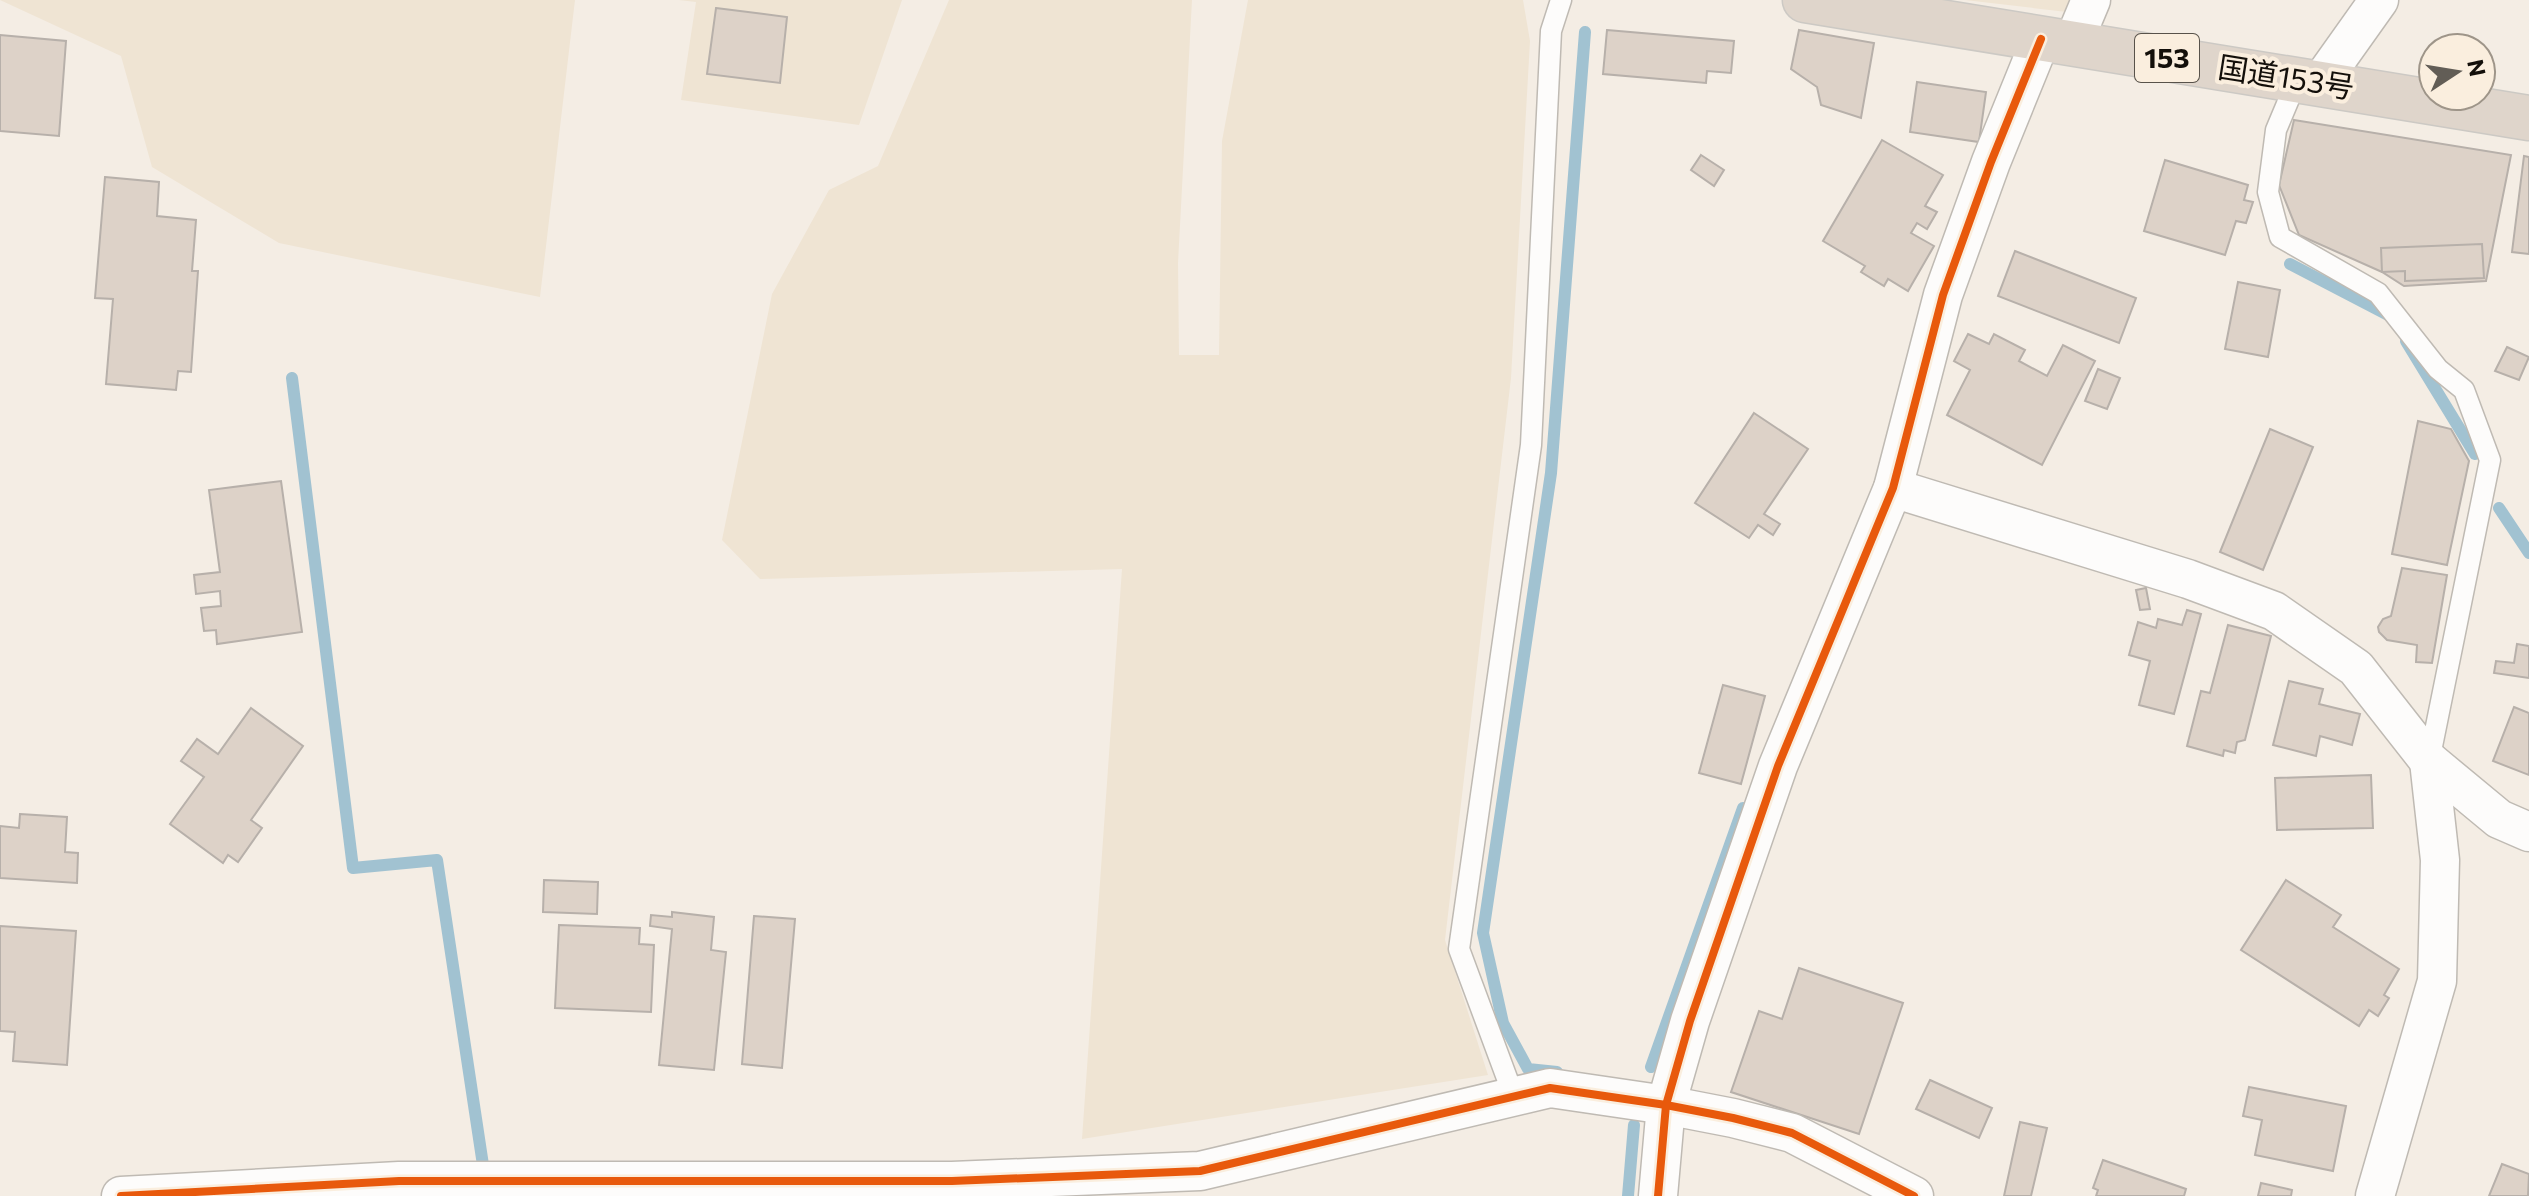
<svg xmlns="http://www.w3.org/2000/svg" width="2529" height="1196" font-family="Commissioner,'Noto Sans JP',sans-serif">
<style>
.built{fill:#efe4d3}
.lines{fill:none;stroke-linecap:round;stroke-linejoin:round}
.stream{stroke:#a1c2d1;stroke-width:12}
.building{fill:#ddd2c8;stroke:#b7b0aa;stroke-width:2}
.lane-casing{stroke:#bfbab3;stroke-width:23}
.street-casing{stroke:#bfbab3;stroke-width:41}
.highway-casing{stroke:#ccc9c4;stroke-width:47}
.lane{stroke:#fdfcfb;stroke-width:20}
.street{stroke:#fdfcfb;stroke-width:38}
.highway{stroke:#dfd5cb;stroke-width:44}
.cycleway-casing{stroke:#faeede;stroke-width:13}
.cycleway{stroke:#e8590c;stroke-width:8}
.labels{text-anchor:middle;stroke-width:8;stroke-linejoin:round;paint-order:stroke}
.shield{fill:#faeede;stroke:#58524a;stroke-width:2}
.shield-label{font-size:28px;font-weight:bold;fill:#130f0a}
.street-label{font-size:30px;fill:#130f0a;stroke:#faeede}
</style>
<rect width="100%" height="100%" fill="#f4ede4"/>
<g class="built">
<polygon points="0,0 575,0 540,297 279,243 152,167 121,56"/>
<polygon points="679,0 902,0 859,125 681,100 696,2"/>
<polygon points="949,0 1192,0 1178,263 1179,355 1219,355 1222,141 1248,0 1523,0 1530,41 1511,378 1445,940 1488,1075 1082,1139 1122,569 760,579 722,540 772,294 829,190 878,166"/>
<polygon points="1965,0 2071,0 2067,12"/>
</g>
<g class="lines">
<g class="stream">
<polyline points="2290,264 2390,316"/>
<polyline points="2406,341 2475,454"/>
<polyline points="292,378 353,868 437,860 483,1165"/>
<polyline points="2499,508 2529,553"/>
<polyline points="1651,1067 1743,808"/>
<polyline points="1557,1072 1528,1069 1503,1023 1483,933 1551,473 1585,32"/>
<polyline points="1628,1196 1634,1125"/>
</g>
</g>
<g class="building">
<polygon points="716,8 787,17 780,83 707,74"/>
<polygon points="1607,30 1734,41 1731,73 1707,71 1706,83 1603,74"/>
<polygon points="1799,30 1874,43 1861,118 1821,105 1817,87 1791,69"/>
<polygon points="0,35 66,41 59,136 0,131"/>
<polygon points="1917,82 1986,92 1979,142 1910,132"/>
<polygon points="2294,120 2511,155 2486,281 2404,286 2382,272 2299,235 2279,185"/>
<polygon points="1882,140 1943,175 1925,206 1937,212 1927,229 1917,223 1911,233 1934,246 1908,291 1888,279 1884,286 1861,272 1865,266 1823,241"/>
<polygon points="1701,155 1724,170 1714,186 1691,170"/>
<polygon points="2524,156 2529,157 2529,254 2512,252"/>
<polygon points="2165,160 2248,185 2244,200 2253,202 2246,223 2236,221 2225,255 2144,231"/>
<polygon points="105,177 159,182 157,216 196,220 192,271 198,271 191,372 178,371 176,390 106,384 113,299 95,298"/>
<polygon points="2482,244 2484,278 2405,281 2405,271 2382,272 2381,248"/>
<polygon points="2015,251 2136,298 2119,343 1998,296"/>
<polygon points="2238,282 2280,290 2268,357 2225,349"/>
<polygon points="1968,334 1989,344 1994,334 2025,350 2019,361 2047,376 2063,345 2095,361 2042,465 1947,415 1970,370 1954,361"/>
<polygon points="2507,347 2529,357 2519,380 2495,371"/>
<polygon points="2098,369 2120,378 2107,409 2085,401"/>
<polygon points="1754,413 1808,449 1764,514 1780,524 1773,535 1758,525 1749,538 1695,503"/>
<polygon points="2418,421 2451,429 2469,461 2447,565 2392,554"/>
<polygon points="2270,429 2313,447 2263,570 2220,552"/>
<polygon points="281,481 302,632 217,644 216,630 204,631 201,608 221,606 220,591 196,594 194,575 220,572 209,490"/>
<polygon points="2402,568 2447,575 2432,663 2416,662 2417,645 2387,640 2379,632 2378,627 2383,619 2391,616"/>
<polygon points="2146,588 2150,609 2140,610 2136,590"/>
<polygon points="2187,610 2201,614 2174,714 2139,705 2150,661 2129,655 2138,622 2156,628 2158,619 2182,625"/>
<polygon points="2228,625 2271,636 2245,740 2237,742 2235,753 2224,750 2223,756 2187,746 2201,691 2210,693"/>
<polygon points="2517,644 2529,646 2529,678 2494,673 2496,661 2514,663"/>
<polygon points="2289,681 2323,689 2319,704 2360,714 2352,745 2320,736 2316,756 2273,745"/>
<polygon points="1723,685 1765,696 1741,784 1699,773"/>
<polygon points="2514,707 2529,713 2529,775 2493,761"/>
<polygon points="251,708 303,746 251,820 262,828 238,862 228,855 223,863 170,824 204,777 181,761 197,739 218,754"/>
<polygon points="2371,775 2373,828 2277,830 2275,778"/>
<polygon points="20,814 67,817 65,852 78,853 77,883 0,878 0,826 19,828"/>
<polygon points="544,880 598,882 597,914 543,912"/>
<polygon points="2286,880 2341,915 2333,927 2399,969 2384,995 2389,998 2378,1016 2369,1010 2359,1026 2241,950"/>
<polygon points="672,912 714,917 711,950 726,952 714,1070 659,1065 672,929 650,926 651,915 672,917"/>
<polygon points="754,916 795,919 782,1068 742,1064"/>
<polygon points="559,925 640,928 639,944 654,945 651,1012 555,1008"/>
<polygon points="0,926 76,931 67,1065 13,1061 15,1032 0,1031"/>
<polygon points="1799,968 1903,1003 1859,1134 1731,1092 1759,1011 1782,1019"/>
<polygon points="1930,1080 1992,1108 1979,1138 1916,1109"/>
<polygon points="2249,1087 2346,1106 2333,1171 2255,1155 2262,1120 2243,1116"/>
<polygon points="2020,1122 2047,1128 2031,1196 2004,1196"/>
<polygon points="2103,1160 2186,1189 2184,1196 2096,1196 2098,1190 2093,1188"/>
<polygon points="2502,1164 2529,1174 2528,1196 2489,1196"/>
<polygon points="2261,1183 2292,1190 2291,1196 2258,1196"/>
</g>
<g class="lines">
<g class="lane-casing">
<g id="lane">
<polyline points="2297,80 2276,130 2268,192 2280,237 2378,293 2438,369 2464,390 2490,460 2429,761"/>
<polyline points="1514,1097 1459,949 1531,445 1551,31 1561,0"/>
</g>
</g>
<g class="street-casing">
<g id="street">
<polyline points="2073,43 2091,0"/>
<polyline points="2320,83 2379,0"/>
<polyline points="1893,488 2188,579 2274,611 2356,668 2429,761 2499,819 2529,832"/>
<polyline points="121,1196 399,1181 952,1181 1200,1171 1550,1088 1666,1105 1733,1118 1792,1133 1914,1196"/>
<polyline points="1658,1196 1666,1105 1690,1021 1778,766 1893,488 1943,295 1991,162 2041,39"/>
<polyline points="2375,1196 2437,981 2440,860 2429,761"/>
</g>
</g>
<g class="highway-casing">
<polyline id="highway" points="1805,0 2529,118"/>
</g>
<use href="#lane" class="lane"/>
<use href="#street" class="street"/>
<use href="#highway" class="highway"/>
<g class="cycleway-casing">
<g id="cycleway">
<polyline points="121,1196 399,1181 952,1181 1200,1171 1550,1088 1666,1105 1733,1118 1792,1133 1914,1196"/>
<polyline points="1658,1196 1666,1105 1690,1021 1778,766 1893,488 1943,295 1991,162 2041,39"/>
</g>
</g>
<use href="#cycleway" class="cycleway"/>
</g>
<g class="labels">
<rect class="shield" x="2135" y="34" width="64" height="48" rx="6"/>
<g class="shield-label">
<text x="2167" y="68">153</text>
</g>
<g class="street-label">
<text transform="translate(2286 78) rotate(9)" y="10">国道153号</text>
</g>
</g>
<g transform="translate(2457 72) rotate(78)"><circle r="38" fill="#faeede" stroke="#9e9589" stroke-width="2"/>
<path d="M0-6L14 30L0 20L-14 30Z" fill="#625d56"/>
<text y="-12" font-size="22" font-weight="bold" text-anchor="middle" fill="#130f0a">N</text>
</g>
</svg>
